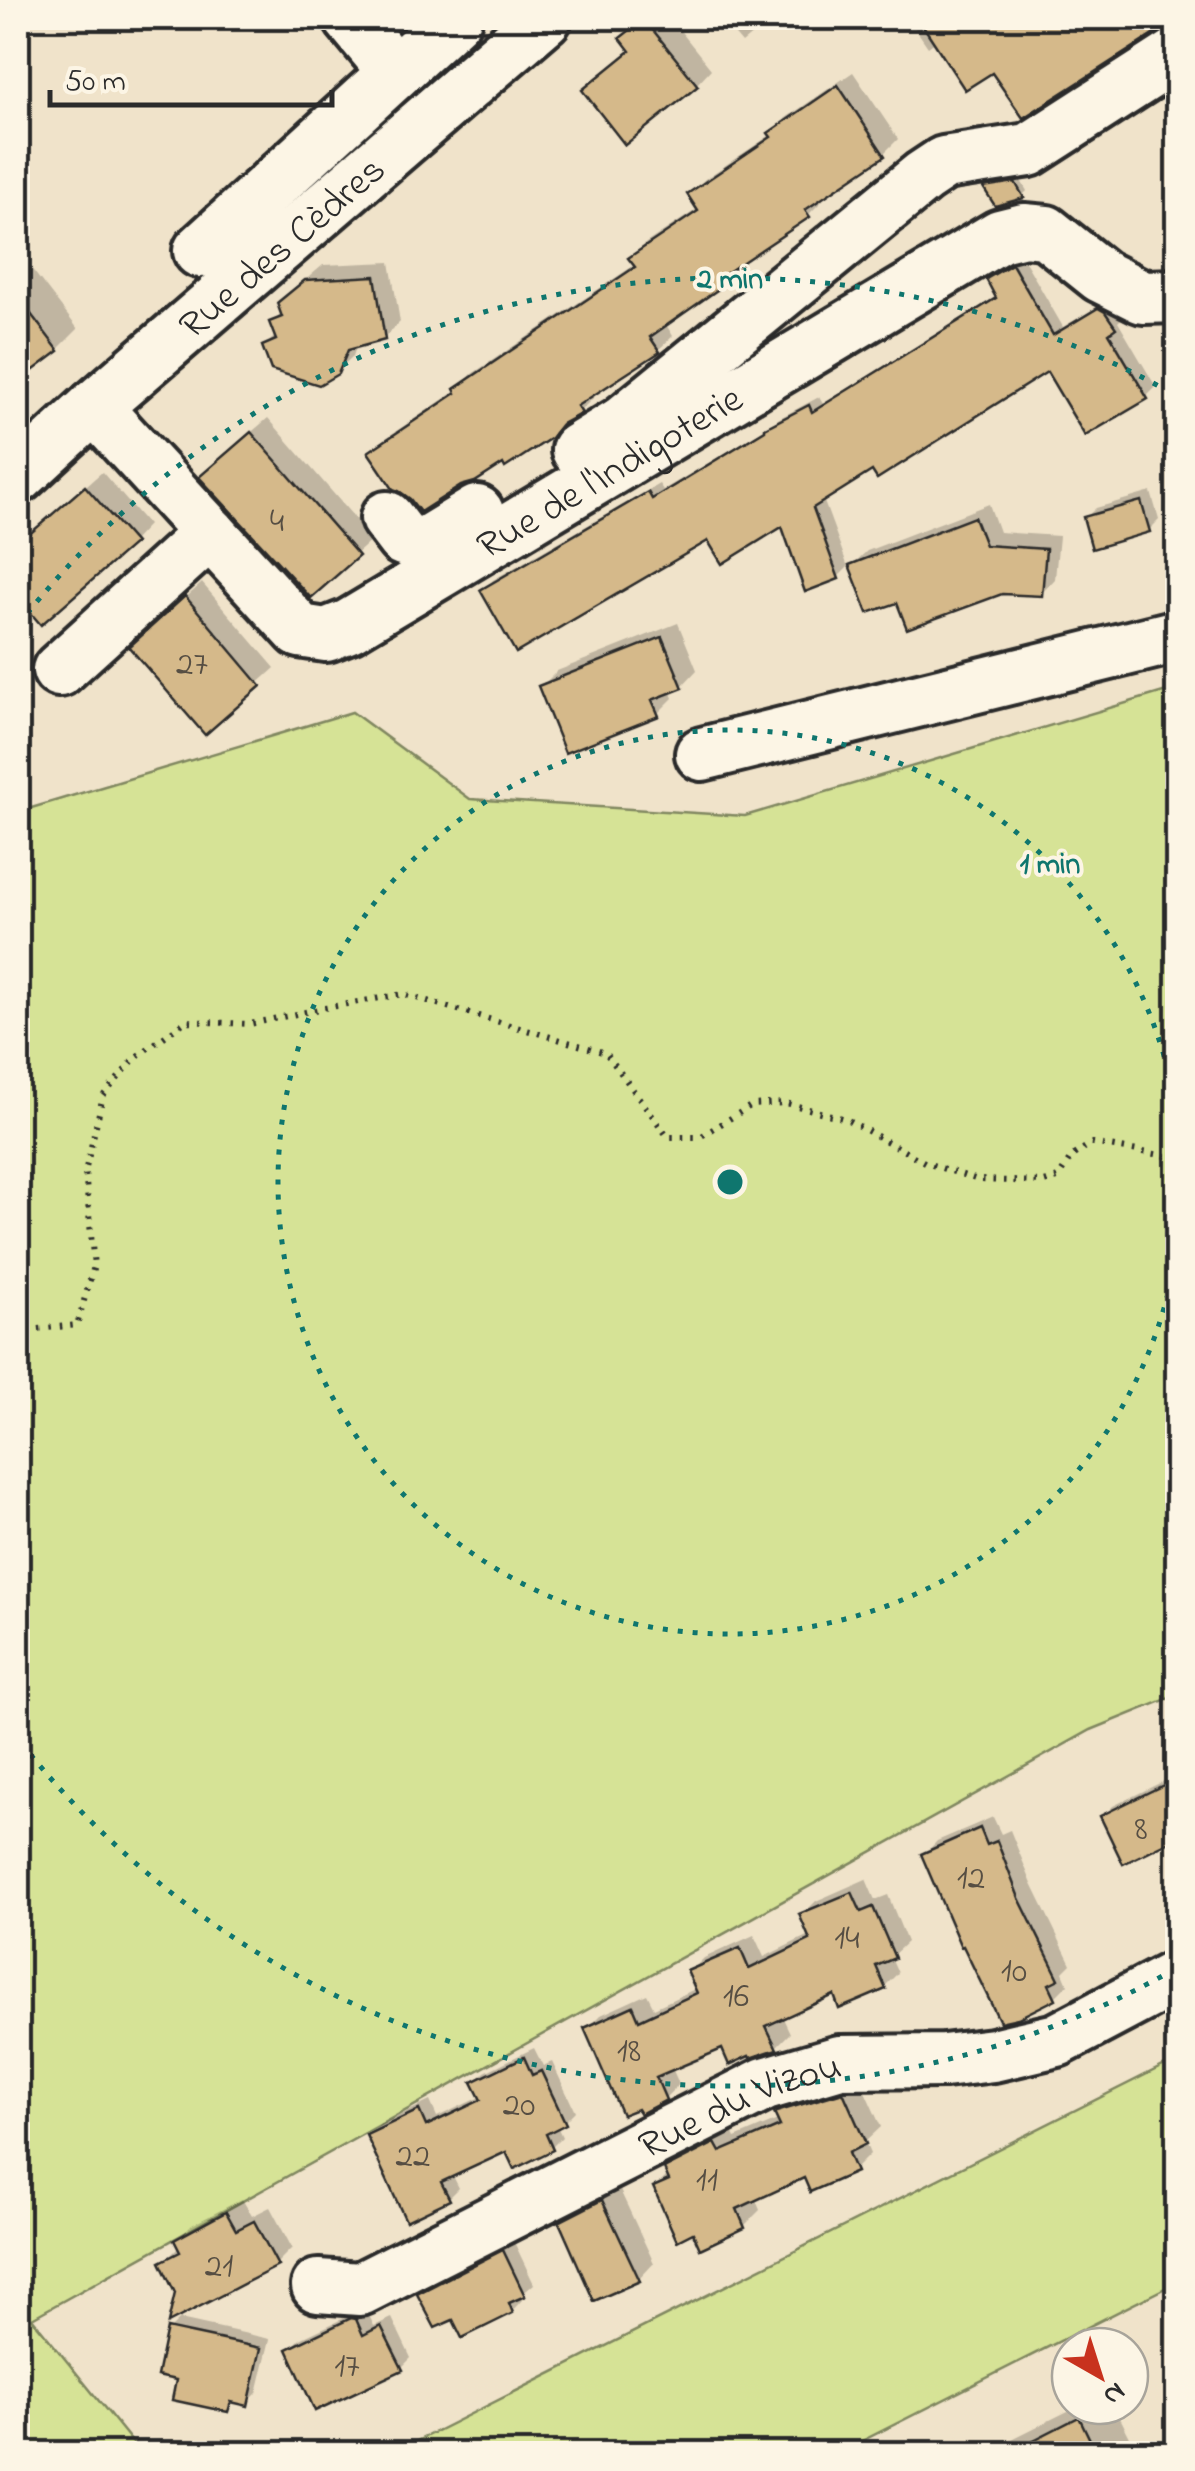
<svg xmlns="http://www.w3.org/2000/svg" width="1195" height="2471" font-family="'Indie Flower',sans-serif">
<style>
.green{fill:#d6e396;stroke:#808760;stroke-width:2.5}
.shadow{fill:#0003}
.building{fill:#d5b98a;stroke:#2b2b2b;stroke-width:2.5}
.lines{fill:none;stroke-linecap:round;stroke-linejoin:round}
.minor-casing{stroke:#2b2b2b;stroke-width:60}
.path{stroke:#2b2b2b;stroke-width:6;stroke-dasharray:2.5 8;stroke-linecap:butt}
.minor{stroke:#fcf5e5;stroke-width:52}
.ring{fill:none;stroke:#0f766e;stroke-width:5;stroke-dasharray:5 10}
.labels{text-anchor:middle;stroke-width:8;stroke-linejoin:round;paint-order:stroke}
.number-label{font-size:35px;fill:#564e43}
.street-label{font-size:40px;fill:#2b2b2b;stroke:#fcf5e5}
.centre{fill:#0f766e;stroke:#fcf5e5;stroke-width:5}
.ring-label{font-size:30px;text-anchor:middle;font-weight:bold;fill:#0f766e;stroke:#fcf5e5;stroke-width:8;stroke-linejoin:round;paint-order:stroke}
</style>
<rect width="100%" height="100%" fill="#f0e3ca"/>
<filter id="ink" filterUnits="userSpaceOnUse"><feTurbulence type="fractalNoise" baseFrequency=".01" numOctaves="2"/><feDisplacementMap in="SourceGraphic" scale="20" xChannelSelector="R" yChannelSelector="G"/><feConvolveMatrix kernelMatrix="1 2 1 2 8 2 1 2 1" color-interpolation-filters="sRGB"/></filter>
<g filter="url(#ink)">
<g class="green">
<polygon points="1177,688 1177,1695 1091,1730 32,2318 141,2453 18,2453 18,812 352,712 470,799 745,816"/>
<polygon points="1177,2059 1177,2282 838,2453 393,2453"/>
</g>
<g class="shadow">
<polygon points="645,18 670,18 711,69 697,84 626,141 632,50 623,38"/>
<polygon points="721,18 772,18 742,43"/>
<polygon points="908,18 1178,18 1178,21 992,69 936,41 928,47"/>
<polygon points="853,72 898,139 883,154 820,197 823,200 808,215 741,261 744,265 729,280 665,323 673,336 658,350 593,393 595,396 580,411 371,452 386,438 457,390 472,374 636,264 632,258 646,243 699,208 690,194 705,179 772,134 786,118"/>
<polygon points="1020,179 1027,191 1023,195 996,203 986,188 990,184"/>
<polygon points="1022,256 1063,327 1110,299 1124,316 1118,322 1156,387 1146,397 1048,369 873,468 823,499 848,567 838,577 783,523 709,538 483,590 493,580 659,484 663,490 772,425 778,419 819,397 823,404 998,295 989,280 999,270"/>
<polygon points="390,262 400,322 384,338 357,345 353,356 336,372 265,346 277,334 272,323 283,312 296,288 323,265"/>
<polygon points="31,268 78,329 58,349 18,379 18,277"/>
<polygon points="268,418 373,539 311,595 218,461"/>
<polygon points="102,472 148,525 133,541 64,505"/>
<polygon points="1151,492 1159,520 1149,530 1085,518 1096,508"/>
<polygon points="989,504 999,532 1059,536 1055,579 1041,594 1001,591 898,599 852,565 867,551"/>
<polygon points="202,583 275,668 205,731 148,632"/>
<polygon points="678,623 697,670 682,686 670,690 673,698 657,714 541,687 557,671"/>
<polygon points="1178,1774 1178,1834 1103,1817 1113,1806"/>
<polygon points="993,1817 1001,1834 1010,1830 1032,1884 1071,1964 1063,1972 1068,1984 1055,1997 924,1855 937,1841"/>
<polygon points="866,1879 875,1900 888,1895 907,1942 891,1957 898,1973 884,1987 835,1991 782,2016 790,2033 776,2047 723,2046 672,2068 679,2084 665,2098 587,2029 601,2015 647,1994 654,2008 697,1988 690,1972 704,1958 754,1935 764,1957 811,1934 802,1915 816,1901"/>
<polygon points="534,2048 543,2066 552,2062 575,2111 564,2122 557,2126 562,2137 551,2148 507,2149 452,2174 459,2188 449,2198 369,2135 379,2125 430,2101 437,2117 482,2096 475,2082 485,2072"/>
<polygon points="859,2078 881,2127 865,2142 870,2154 854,2170 805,2175 755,2198 760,2210 744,2226 694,2230 656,2187 669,2174 667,2169 683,2154 731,2129 735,2138 780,2119 777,2113 794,2097"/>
<polygon points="618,2186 654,2263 639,2279 562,2222 578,2207"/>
<polygon points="242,2199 252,2216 270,2207 292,2248 276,2264 178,2292 163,2263 180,2246 177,2240 192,2225"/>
<polygon points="514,2242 534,2284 520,2296 522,2300 512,2311 454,2317 420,2294 431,2284"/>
<polygon points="363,2309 366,2309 374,2326 392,2318 411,2358 401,2368 290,2349 300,2339"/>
<polygon points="180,2319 270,2339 257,2393 247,2403 236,2401 227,2409 179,2378 170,2329"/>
<polygon points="1078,2406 1114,2406 1138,2453 982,2454"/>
</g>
<g class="building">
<polygon points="918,18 1178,18 1178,21 1162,29 1023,118 992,73 965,90"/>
<polygon points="644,19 698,86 625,145 582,90 630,51 620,38"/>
<polygon points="838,85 885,156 805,210 810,217 725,274 730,281 650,337 660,352 577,406 582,413 562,424 551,438 505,468 503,464 475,482 461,486 420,512 410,499 399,491 393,489 368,452 456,393 454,389 635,267 628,258 698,211 687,194 771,137 768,133"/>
<polygon points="1015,182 1024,198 995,206 983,187"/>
<polygon points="1012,264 1053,335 1098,308 1105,312 1116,328 1109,333 1148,399 1085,436 1047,372 877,479 872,471 813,508 839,579 805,592 782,527 722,564 708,541 516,653 480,590 648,492 652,499 765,430 765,428 809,405 812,412 996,298 986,279"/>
<polygon points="375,276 385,340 348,350 338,374 319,385 271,370 262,346 276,340 269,322 282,317 277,303 305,280"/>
<polygon points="18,297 59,351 18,382"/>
<polygon points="251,432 359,556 311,598 199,477"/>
<polygon points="85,486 135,543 41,625 18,598 18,544"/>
<polygon points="1141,501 1150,532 1092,549 1083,517"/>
<polygon points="974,517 985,545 1046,549 1042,596 1002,594 907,629 897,603 868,613 849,565"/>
<polygon points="185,596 261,686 205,735 129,647"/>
<polygon points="662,637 683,688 652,700 659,716 565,753 538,686"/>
<polygon points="1178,1778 1178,1837 1123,1864 1100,1816"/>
<polygon points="980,1828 987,1845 997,1841 1019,1898 1059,1979 1049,1984 1056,1999 1018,2018 1000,2022 963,1946 961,1947 921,1854"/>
<polygon points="852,1892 861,1912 873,1907 895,1958 876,1966 886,1989 839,2009 834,1995 766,2026 777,2049 750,2058 749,2056 729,2065 722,2049 656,2077 666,2100 640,2114 637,2109 622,2115 584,2028 633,2006 639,2020 697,1993 687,1971 740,1948 749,1969 810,1940 799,1914"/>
<polygon points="524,2057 532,2075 541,2071 566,2124 546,2134 553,2150 514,2169 506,2152 441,2182 450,2200 406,2221 366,2135 419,2110 426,2126 481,2100 472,2082"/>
<polygon points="843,2092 866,2144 848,2153 856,2172 810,2192 804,2178 737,2209 745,2228 700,2249 693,2233 677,2241 653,2187 669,2180 664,2169 715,2143 720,2152 780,2126 774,2113 776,2112"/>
<polygon points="602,2200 640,2281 594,2301 559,2222"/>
<polygon points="226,2212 236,2230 254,2221 278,2266 168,2323 175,2293 160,2262 180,2252 174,2240"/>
<polygon points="503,2250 525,2296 509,2303 513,2313 462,2338 453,2320 435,2328 417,2294"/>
<polygon points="351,2318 356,2319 363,2335 381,2326 403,2370 315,2411 287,2349"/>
<polygon points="167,2328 261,2348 248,2406 231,2402 228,2412 172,2400 176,2380 157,2376"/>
<polygon points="1079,2417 1097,2454 1006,2454"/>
</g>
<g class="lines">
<g class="minor-casing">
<g id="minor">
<polyline points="350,18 394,71"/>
<polyline points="200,251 455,18"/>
<path id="s1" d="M94 407 300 631 326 635 349 626 1000 236 1024 230 1046 232 1101 276 1143 297 1178 296"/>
<polyline points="578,450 622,423 923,177 944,163 1029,150 1178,54"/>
<path id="s2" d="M18 477 94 407 545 18"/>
<polyline points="387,518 403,539 423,545 477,512"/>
<polyline points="59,670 210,533"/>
<polyline points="702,754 1178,636"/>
<path id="s3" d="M318 2286 360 2289 765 2084 840 2062 944 2061 993 2055 1057 2040 1178 1976"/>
</g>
</g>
<polyline class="path" points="18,1331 77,1325 94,1266 85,1172 103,1096 136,1057 186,1021 250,1024 319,1009 403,994 606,1053 668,1137 700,1137 752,1105 786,1103 846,1119 926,1163 978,1180 1044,1182 1058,1178 1072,1156 1092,1143 1178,1158"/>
<use href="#minor" class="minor"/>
</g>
</g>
<g class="ring">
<path d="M1177 1249A452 452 0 1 1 1177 1115"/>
<path d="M1175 1969A904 904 0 0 1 18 1739M18 625A904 904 0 0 1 1175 395"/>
</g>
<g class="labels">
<g class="number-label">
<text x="277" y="531">4</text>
<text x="192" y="674">27</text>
<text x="1141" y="1839">8</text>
<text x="971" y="1888">12</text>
<text x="847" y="1948">14</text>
<text x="1014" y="1981">10</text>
<text x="736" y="2006">16</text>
<text x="629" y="2061">18</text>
<text x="519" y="2115">20</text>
<text x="413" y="2166">22</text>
<text x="707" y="2190">11</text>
<text x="219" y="2276">21</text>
<text x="347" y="2376">17</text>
</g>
<g class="street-label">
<text dy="14" stroke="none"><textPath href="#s2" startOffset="350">Rue des Cèdres</textPath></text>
<text dy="14" stroke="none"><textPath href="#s1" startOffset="658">Rue de l'Indigoterie</textPath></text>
<text dy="14" stroke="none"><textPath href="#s3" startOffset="465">Rue du Vizou</textPath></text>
</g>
</g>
<circle cx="730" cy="1182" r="15" class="centre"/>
<g class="ring-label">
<text x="730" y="288">2 min</text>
<text x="1050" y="873">1 min</text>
</g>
<rect width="1195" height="2471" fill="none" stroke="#fcf5e5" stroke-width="60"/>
<rect x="30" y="30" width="1135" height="2411" fill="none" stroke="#2b2b2b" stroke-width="4" filter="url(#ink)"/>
<g transform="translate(1100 2376) rotate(141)"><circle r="48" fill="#fcf5e5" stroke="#a8a49b" stroke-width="2.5"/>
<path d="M0-8L18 38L0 25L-18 38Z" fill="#c8321e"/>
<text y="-15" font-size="28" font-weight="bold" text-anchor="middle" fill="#2b2b2b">N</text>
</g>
<path d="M50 90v15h282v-15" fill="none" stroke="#2b2b2b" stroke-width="5"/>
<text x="65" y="90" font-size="30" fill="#2b2b2b" stroke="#fcf5e5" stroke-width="8" paint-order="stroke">50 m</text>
</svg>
